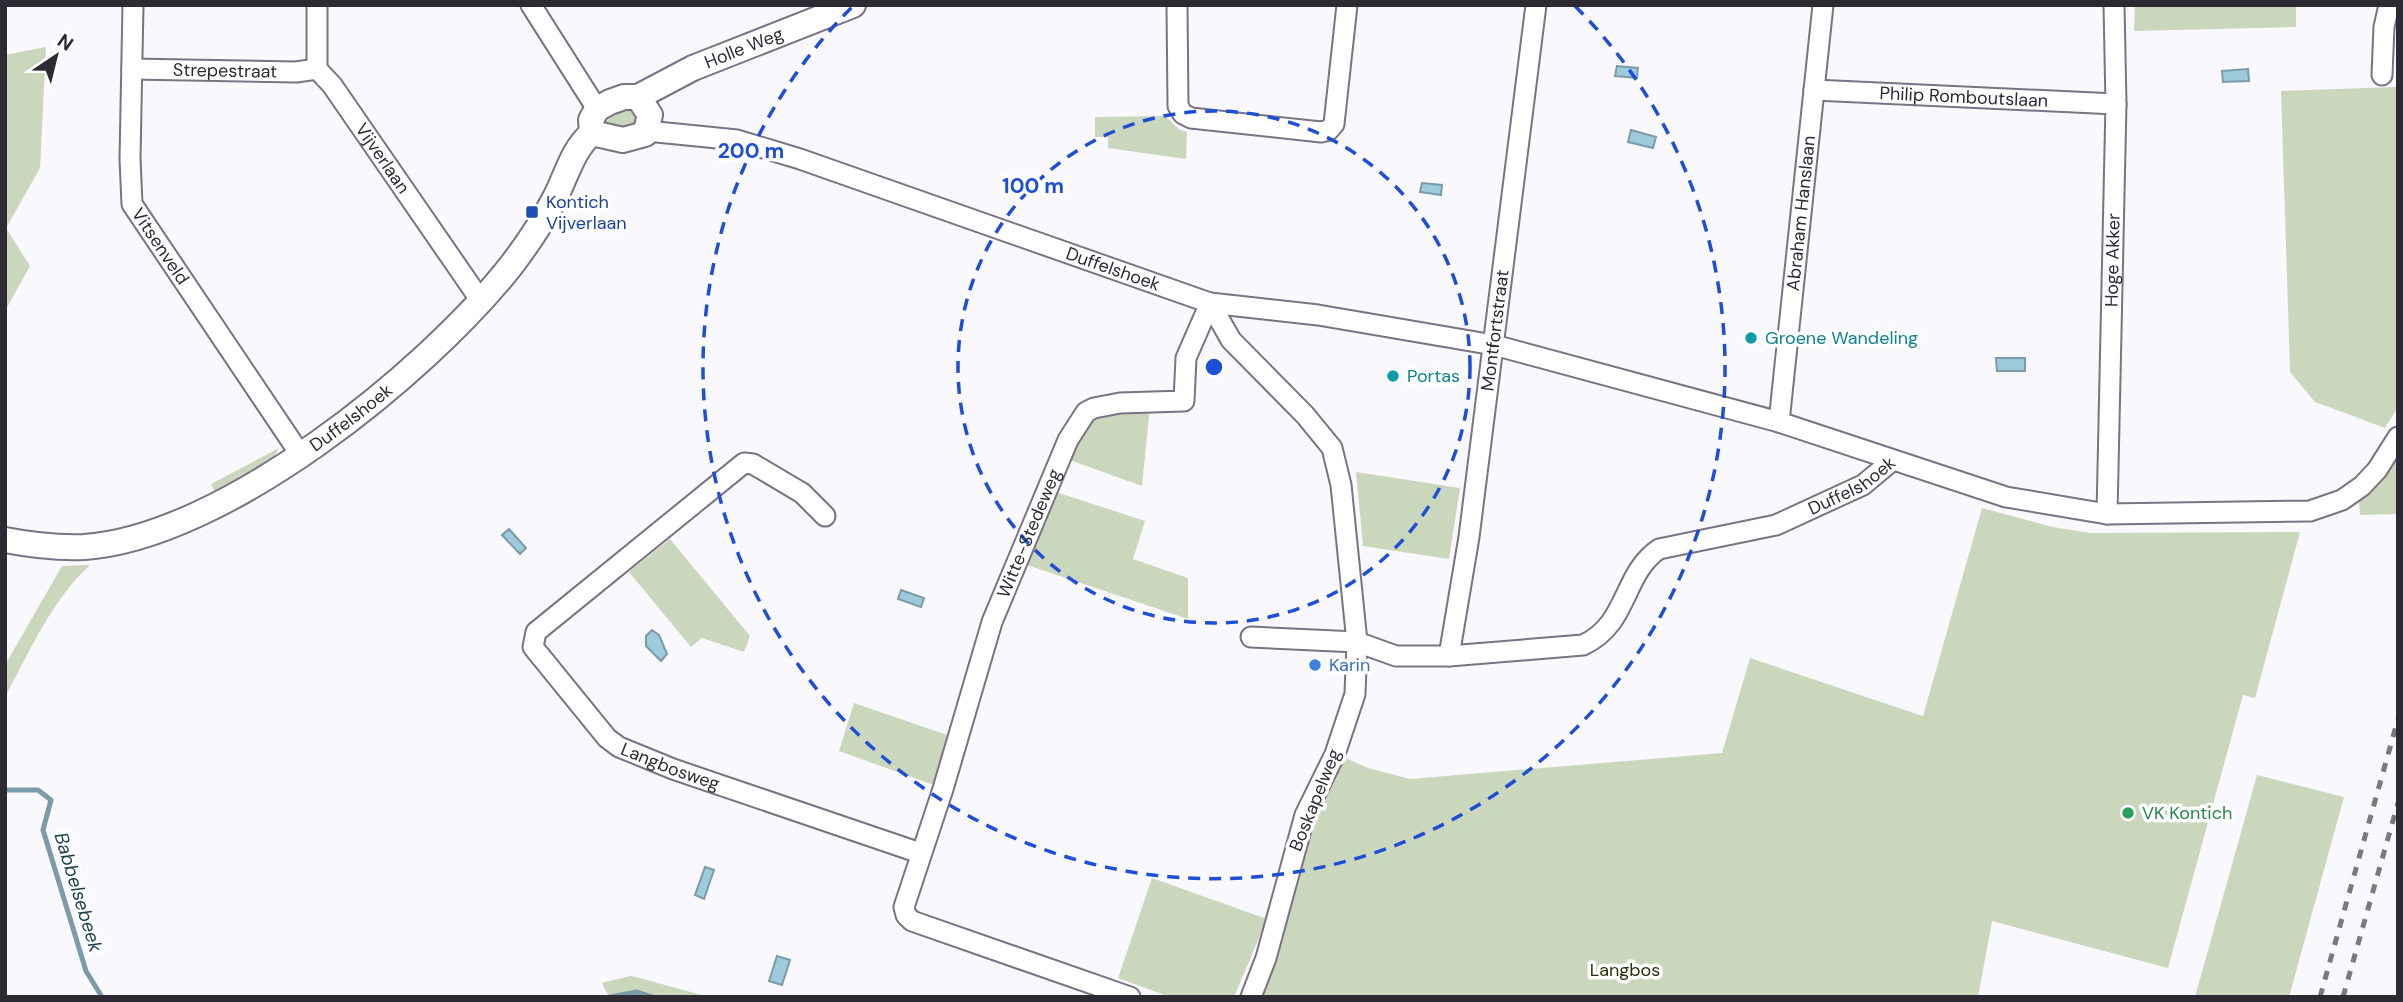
<svg xmlns="http://www.w3.org/2000/svg" width="2403" height="1002" font-family="'DM Sans',sans-serif">
<style>
.green{fill:#cbd7bc}
.water{fill:#9dcbdb;stroke:#7c9ba9;stroke-width:2}
.lines{fill:none;stroke-linecap:round;stroke-linejoin:round}
.stream{stroke:#7c9ba9;stroke-width:5}
.minor-casing{stroke:#7a7285;stroke-width:23}
.tertiary-casing{stroke:#7a7285;stroke-width:28}
.minor{stroke:#fff;stroke-width:19}
.tertiary{stroke:#fff;stroke-width:24}
.rail{stroke:#7b7980;stroke-width:5;stroke-dasharray:9 9;stroke-linecap:butt}
.ring{fill:none;stroke:#1d4ed8;stroke-width:3.5;stroke-dasharray:12 9}
.transit-dot{fill:#1a4fb4;stroke:#fff;stroke-width:2.5}
.culture-dot{fill:#0f9aa8;stroke:#fff;stroke-width:2.5}
.shop-dot{fill:#3f7fe0;stroke:#fff;stroke-width:2.5}
.leisure-dot{fill:#2e9e5b;stroke:#fff;stroke-width:2.5}
.labels{text-anchor:middle;stroke-width:7;stroke-linejoin:round;paint-order:stroke}
.street-label{font-size:18px;fill:#2e2a33;stroke:#fff}
.transit-label{font-size:18px;fill:#164399;stroke:#fff;text-anchor:start}
.culture-label{font-size:18px;fill:#0d838f;stroke:#fff;text-anchor:start}
.shop-label{font-size:18px;fill:#366cbe;stroke:#fff;text-anchor:start}
.leisure-label{font-size:18px;fill:#27864d;stroke:#fff;text-anchor:start}
.park-label{font-size:18px;fill:#26350c;stroke:#fff}
.water-label{font-size:19px;font-style:italic;fill:#163e4b;stroke:#fff}
.centre{fill:#1d4ed8;stroke:#fff;stroke-width:3.5}
.ring-label{font-size:21px;text-anchor:middle;font-weight:bold;fill:#1d4ed8;stroke:#fff;stroke-width:7;stroke-linejoin:round;paint-order:stroke}
</style>
<rect width="100%" height="100%" fill="#f9f8fc"/>
<g class="green">
<polygon points="2135,5 2296,5 2296,27 2134,31"/>
<polygon points="2396,35 2398,35 2398,407 2385,428 2315,402 2290,372 2281,91 2396,87"/>
<polygon points="46,47 40,168 6,228 30,266 5,311 5,55"/>
<polygon points="631,110 639,119 631,132 605,124 613,111"/>
<polygon points="1165,116 1180,130 1187,132 1186,159 1108,148 1108,137 1095,137 1095,117"/>
<polygon points="1150,406 1142,486 1064,458 1089,416"/>
<polygon points="279,448 272,460 216,494 211,484"/>
<polygon points="2398,457 2398,514 2360,515 2359,501 2382,480"/>
<polygon points="1356,472 1460,488 1449,559 1363,546"/>
<polygon points="1050,490 1145,521 1133,559 1188,578 1188,619 1021,563"/>
<polygon points="1982,508 2053,527 2090,533 2300,532 2255,698 2243,695 2168,968 1992,921 1978,997 1262,997 1311,817 1339,755 1368,768 1410,779 1722,753 1750,658 1923,716"/>
<polygon points="670,539 750,636 744,652 702,638 691,647 629,572"/>
<path d="M90 565C51 601 30 651 5 697V665L62 566Z"/>
<polygon points="854,703 953,737 939,787 839,751"/>
<polygon points="2257,775 2344,797 2289,997 2195,997"/>
<polygon points="1152,878 1267,919 1234,997 1170,997 1118,978"/>
<polygon points="630,976 632,976 709,997 609,997 602,983"/>
</g>
<g class="water">
<polygon points="1617,66 1638,68 1637,78 1615,76"/>
<polygon points="2248,69 2249,81 2223,82 2222,71"/>
<polygon points="1631,130 1656,137 1653,148 1628,142"/>
<polygon points="1422,183 1442,185 1441,195 1420,192"/>
<polygon points="1996,358 2025,358 2025,371 1997,371"/>
<polygon points="509,529 526,548 520,554 502,535"/>
<polygon points="901,590 924,598 921,607 898,599"/>
<polygon points="652,630 659,635 667,654 661,661 646,646 646,636"/>
<polygon points="705,867 714,870 704,899 695,895"/>
<polygon points="777,956 790,960 782,985 769,981"/>
</g>
<g class="lines">
<g class="stream">
<polyline points="5,790 38,790 51,800 43,830 86,971 102,997"/>
<polyline points="611,997 636,992 652,997"/>
</g>
<g class="minor-casing">
<g id="minor">
<path id="s1" d="M133 5 130 159 132 204 300 454"/>
<path id="s2" d="M317 5V69L332 85 481 301"/>
<polyline points="531,5 597,109"/>
<polyline points="1177,5 1178,106 1183,114 1191,118 1321,132 1329,130 1334,124 1347,5"/>
<path id="s3" d="M132 69 296 72 317 69"/>
<polyline points="2382,75 2384,27 2389,5"/>
<path id="s4" d="M1814 90 2116 104"/>
<path id="s5" d="M647 131 737 140 800 159 1210 303 1318 315 1494 345 1779 422 2006 497 2107 514 2310 511 2342 500 2362 486 2377 470 2398 437"/>
<polyline points="1210,303 1231,340 1305,415 1332,448 1341,485 1357,642 1355,694 1335,754 1305,815 1266,958 1251,997"/>
<path id="s6" d="M1779 422 1823 5"/>
<path id="s7" d="M2107 514 2116 104 2114 5"/>
<path id="s8" d="M825 516 802 493 753 464 744 463 536 632 533 647 607 738 619 747 673 769 920 853"/>
<path id="s9" d="M1251 637 1357 642 1396 656H1449L1583 645C1629 624 1622 574 1659 549L1776 525 1863 485 1893 460"/>
<path id="s10" d="M1449 656 1469 537 1536 5"/>
<path id="s11" d="M1130 997 912 921 906 915 904 907 943 789 992 622 1068 440 1086 412 1094 408 1120 403 1184 401 1186 358 1210 303"/>
</g>
</g>
<g class="tertiary-casing">
<g id="tertiary">
<path id="s12" d="M592 133 591 120 597 109 610 102 624 97H638L693 68 853 5"/>
<polyline points="592,133 623,140 645,134 650,115 638,97"/>
<path id="s13" d="M5 540C31 545 58 548 84 547 223 538 426 373 510 267 527 245 543 221 556 196 567 174 573 149 592 133"/>
</g>
</g>
<use href="#minor" class="minor"/>
<use href="#tertiary" class="tertiary"/>
<g class="rail">
<polyline points="2320,997 2398,719"/>
<polyline points="2343,997 2398,803"/>
</g>
</g>
<g class="ring">
<circle cx="1214" cy="367" r="256"/>
<path d="M1575 6A511 511 0 1 1 853 6"/>
</g>
<rect class="transit-dot" x="525" y="205" width="14" height="14" rx="3.5"/>
<g class="culture-dot">
<circle cx="1751" cy="338" r="7"/>
<circle cx="1393" cy="376" r="7"/>
</g>
<circle class="shop-dot" cx="1315" cy="665" r="7"/>
<circle class="leisure-dot" cx="2128" cy="813" r="7"/>
<g class="labels">
<g class="street-label">
<text dy="6" stroke="none"><textPath href="#s12" startOffset="186">Holle Weg</textPath></text>
<text dy="6" stroke="none"><textPath href="#s3" startOffset="93">Strepestraat</textPath></text>
<text dy="6" stroke="none"><textPath href="#s4" startOffset="150">Philip Romboutslaan</textPath></text>
<text dy="6" stroke="none"><textPath href="#s2" startOffset="175">Vijverlaan</textPath></text>
<text dy="6" stroke="none"><textPath href="#s6" startOffset="210">Abraham Hanslaan</textPath></text>
<text dy="6" stroke="none"><textPath href="#s1" startOffset="250">Vitsenveld</textPath></text>
<text dy="6" stroke="none"><textPath href="#s7" startOffset="254">Hoge Akker</textPath></text>
<text dy="6" stroke="none"><textPath href="#s5" startOffset="488">Duffelshoek</textPath></text>
<text dy="6" stroke="none"><textPath href="#s10" startOffset="329">Montfortstraat</textPath></text>
<text dy="6" stroke="none"><textPath href="#s13" startOffset="380">Duffelshoek</textPath></text>
<text dy="6" stroke="none"><textPath href="#s9" startOffset="665">Duffelshoek</textPath></text>
<text dy="6" stroke="none"><textPath href="#s11" startOffset="642">Witte-Stedeweg</textPath></text>
<text dy="6" stroke="none"><textPath href="#s8" startOffset="569">Langbosweg</textPath></text>
<text transform="translate(1315 800) rotate(-68)" y="6">Boskapelweg</text>
</g>
<g class="transit-label">
<text x="546" y="208">Kontich<tspan x="546" dy="21">Vijverlaan</tspan></text>
</g>
<g class="culture-label">
<text x="1765" y="344">Groene Wandeling</text>
<text x="1407" y="382">Portas</text>
</g>
<g class="shop-label">
<text x="1329" y="671">Karin</text>
</g>
<g class="leisure-label">
<text x="2142" y="819">VK Kontich</text>
</g>
<g class="park-label">
<text x="1625" y="976">Langbos</text>
</g>
<g class="water-label">
<text transform="translate(79 892) rotate(73)" y="7">Babbelsebeek</text>
</g>
</g>
<circle cx="1214" cy="367" r="10" class="centre"/>
<g class="ring-label">
<text x="751" y="158">200 m</text>
<text x="1033" y="193">100 m</text>
</g>
<rect width="2403" height="1002" fill="none" stroke="#2e2a33" stroke-width="14"/>
<g transform="translate(56 56) rotate(35)" stroke="#ffffff" stroke-width="5" paint-order="stroke">
<path d="M0-5L12 26L0 18L-12 26Z" fill="#2e2a33"/>
<text y="-10" font-size="19" font-weight="bold" text-anchor="middle" fill="#2e2a33">N</text>
</g>
</svg>
